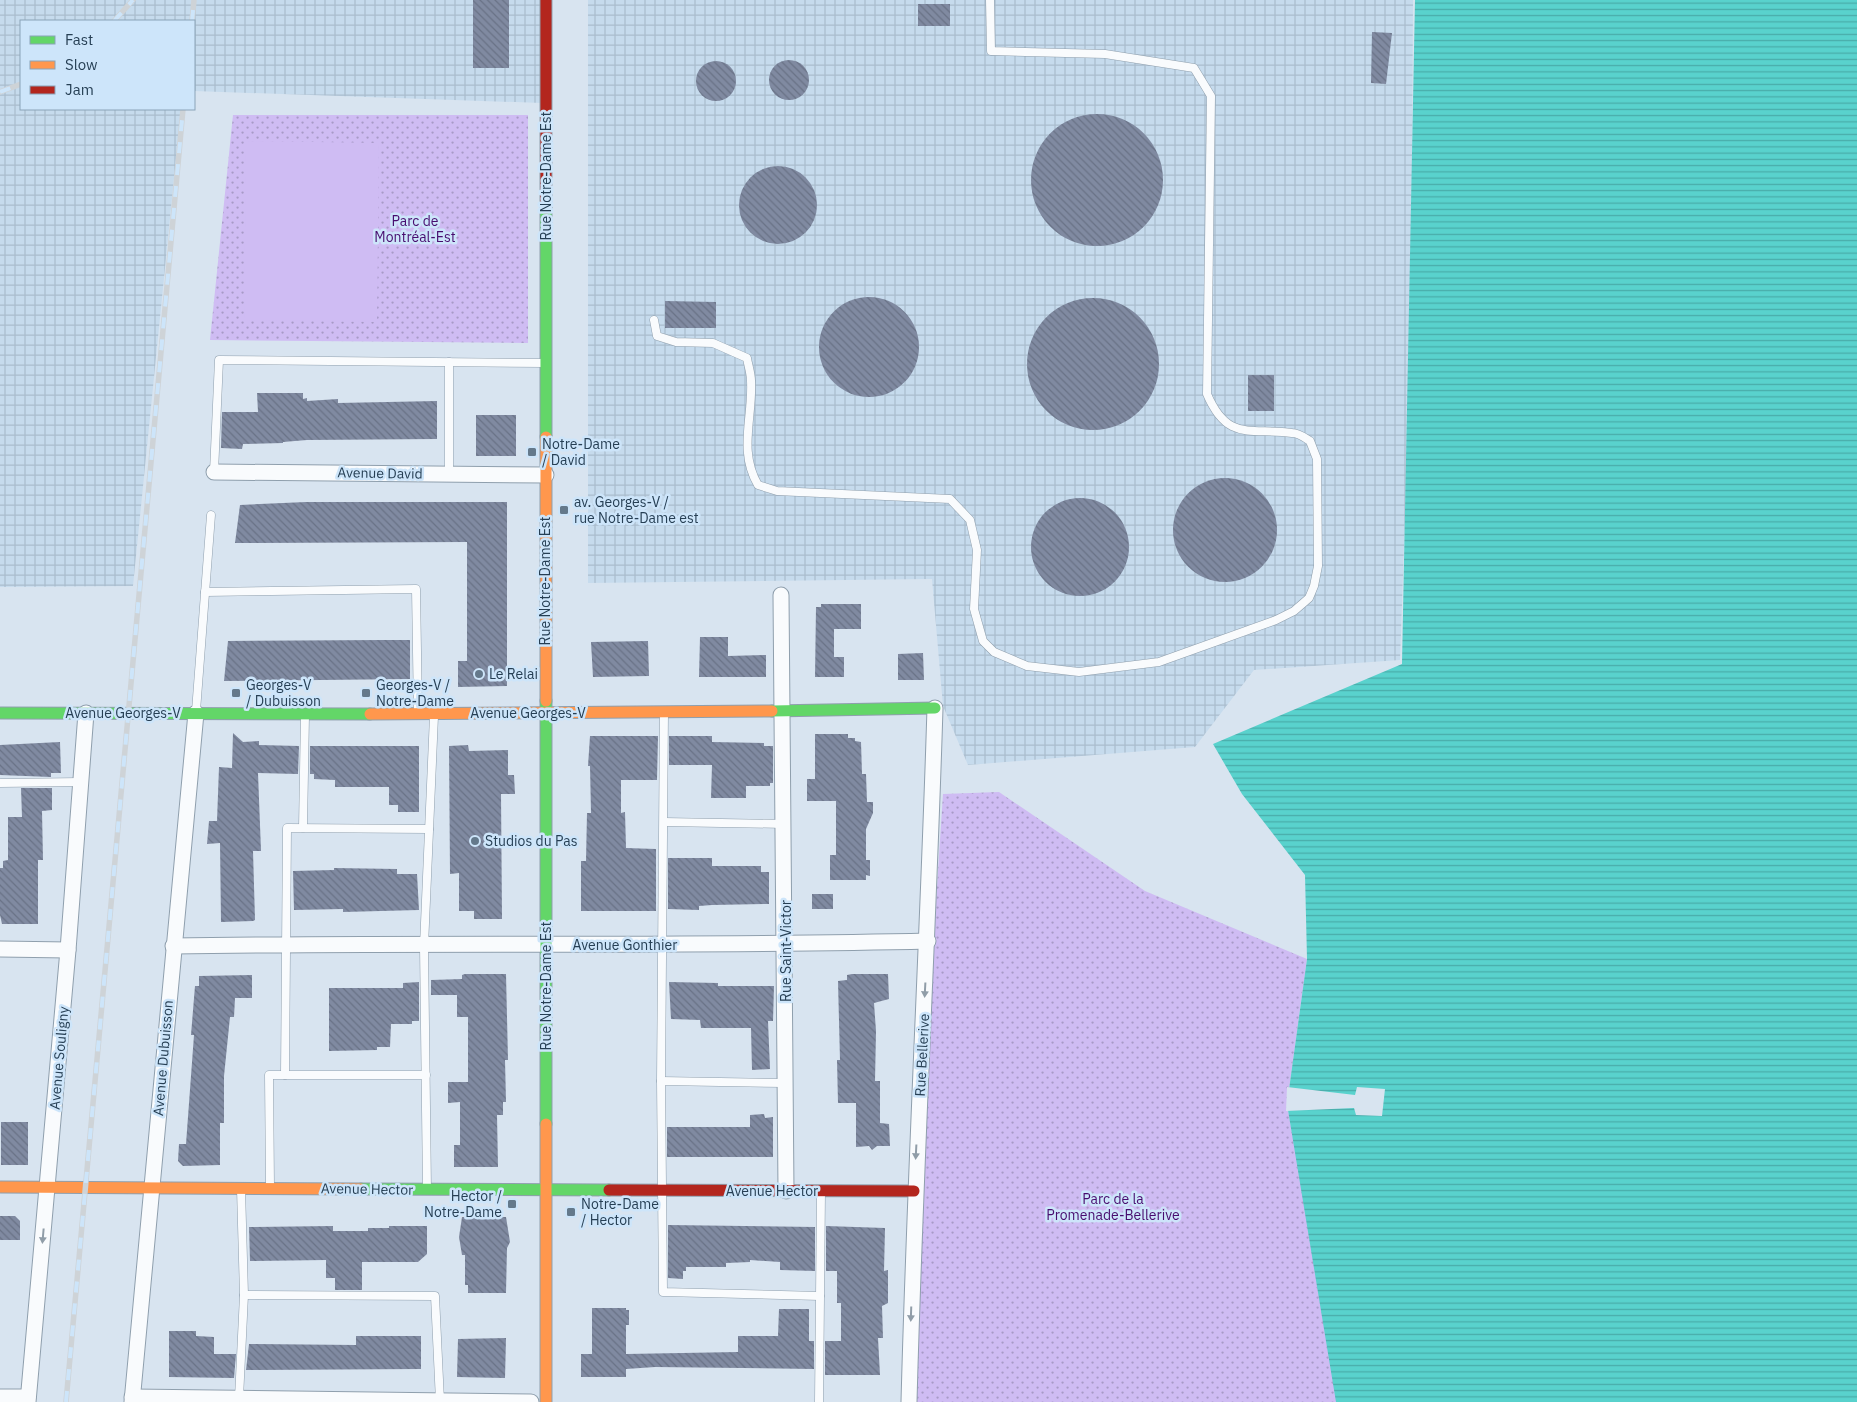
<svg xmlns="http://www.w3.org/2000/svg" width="1857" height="1402" font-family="'IBM Plex Sans',sans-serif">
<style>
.industrial{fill:url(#industrial-grid)}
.park{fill:url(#park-dots)}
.pitch{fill:#cfbcf3}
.water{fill:url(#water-rules)}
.pier{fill:#d8e4f0}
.building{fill:url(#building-back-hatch)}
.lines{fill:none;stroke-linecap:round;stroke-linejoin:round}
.lane-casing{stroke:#8f9fad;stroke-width:9}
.street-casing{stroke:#8f9fad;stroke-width:17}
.fast-casing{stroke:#8f9fad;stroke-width:13}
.slow-casing{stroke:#8f9fad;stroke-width:13}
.jam-casing{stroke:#8f9fad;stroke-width:13}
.lane{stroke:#f9fbfd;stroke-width:8}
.street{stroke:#f9fbfd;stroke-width:15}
.fast{stroke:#63d668;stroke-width:11}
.slow{stroke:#ff974d;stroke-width:11}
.jam{stroke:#b3261e;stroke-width:11}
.rail-casing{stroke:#ced3d7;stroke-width:5.5}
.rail{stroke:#cde5fa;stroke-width:4;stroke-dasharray:11;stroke-linecap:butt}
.oneway{fill:#909da8}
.poi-dot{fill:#64798b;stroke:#cde5fa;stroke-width:2}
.labels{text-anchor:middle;stroke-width:5;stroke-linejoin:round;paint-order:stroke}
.street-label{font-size:14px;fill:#263f54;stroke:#cde5fa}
.park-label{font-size:14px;fill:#480d6f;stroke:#cde5fa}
.poi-label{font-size:14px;fill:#263f54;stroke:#cde5fa;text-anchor:start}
</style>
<defs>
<pattern id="industrial-grid" width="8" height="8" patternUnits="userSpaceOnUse" patternTransform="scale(1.25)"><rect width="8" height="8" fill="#c6dbed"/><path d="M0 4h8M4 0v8" fill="none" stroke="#aabdcd"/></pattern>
<pattern id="park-dots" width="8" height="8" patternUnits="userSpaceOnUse" patternTransform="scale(1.25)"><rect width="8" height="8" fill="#cfbcf3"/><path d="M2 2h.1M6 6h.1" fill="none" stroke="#a89ac7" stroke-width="1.8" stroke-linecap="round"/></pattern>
<pattern id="water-rules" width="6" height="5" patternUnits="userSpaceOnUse" patternTransform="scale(1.25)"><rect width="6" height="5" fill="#59d2cd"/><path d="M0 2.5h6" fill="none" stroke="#49aca9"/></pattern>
<pattern id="building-back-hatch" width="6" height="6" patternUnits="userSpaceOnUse" patternTransform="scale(1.25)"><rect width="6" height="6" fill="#808aa1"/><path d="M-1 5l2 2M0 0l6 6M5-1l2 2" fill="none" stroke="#697286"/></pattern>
</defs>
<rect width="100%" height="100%" fill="#d8e4f0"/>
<g class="industrial">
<polygon points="0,0 540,0 542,103 194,91 194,21 21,21 21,109 181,109 133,586 0,587"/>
<polygon points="588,0 1413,0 1411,348 1400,660 1254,670 1195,747 968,765 943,706 932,579 588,583"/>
</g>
<g class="park">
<polygon points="233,115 528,115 528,343 210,340"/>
<polygon points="999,792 1145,891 1307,959 1287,1104 1340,1402 914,1402 933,948 943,794"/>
</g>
<polygon class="pitch" points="246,141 379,143 377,322 244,320"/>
<polygon class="water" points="1415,0 1857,0 1857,1402 1336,1402 1287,1104 1307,959 1305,875 1242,794 1213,744 1402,664"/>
<polygon class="pier" points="1287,1087 1355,1095 1357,1087 1385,1089 1382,1116 1356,1115 1354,1108 1286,1111"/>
<g class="building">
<rect x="473" y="0" width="36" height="68"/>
<rect x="918" y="4" width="32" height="22"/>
<polygon points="1372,32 1392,33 1386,84 1371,83"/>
<circle cx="789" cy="80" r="20"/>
<circle cx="716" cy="81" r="20"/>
<circle cx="1097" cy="180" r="66"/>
<circle cx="778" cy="205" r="39"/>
<circle cx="869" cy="347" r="50"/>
<circle cx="1093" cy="364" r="66"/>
<polygon points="665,301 716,302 716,328 665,328"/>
<rect x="1248" y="375" width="26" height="36"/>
<polygon points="257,393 303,393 303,399 307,398 307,401 338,399 338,403 437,401 437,439 307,440 283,442 283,443 243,444 242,449 221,448 222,412 258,412"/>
<rect x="476" y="415" width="40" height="41"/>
<circle cx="1225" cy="530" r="52"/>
<circle cx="1080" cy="547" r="49"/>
<polygon points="306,502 507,502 507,686 458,687 458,661 467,661 467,542 235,543 240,505"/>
<polygon points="821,604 861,604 861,629 834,629 834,657 844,657 844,677 815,677 816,607 821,607"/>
<polygon points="700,637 728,637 728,656 766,655 766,677 699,677"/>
<polygon points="384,640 410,640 410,679 224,681 228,641"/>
<polygon points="648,641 649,676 593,677 591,642"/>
<polygon points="923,653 924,680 898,680 898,654"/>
<polygon points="233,733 243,742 259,741 259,745 299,746 298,774 258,773 261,851 253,851 255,920 253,921 221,922 220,843 207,844 209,821 217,821 219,767 232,768"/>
<polygon points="815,734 848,734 848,738 855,738 855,741 861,742 862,774 866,774 867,802 873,802 873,813 866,829 866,860 870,860 870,876 866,875 866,880 830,880 830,855 836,855 836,801 807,801 807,779 815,779"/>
<polygon points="590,736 658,736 657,780 621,780 621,813 625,812 626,848 656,849 656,911 581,911 581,861 586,861 587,813 591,813 590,766 588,766"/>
<polygon points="669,736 712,736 712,742 764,743 764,746 773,746 773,783 770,783 770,786 746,786 746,798 711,798 712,765 669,765"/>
<polygon points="60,742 61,773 51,773 51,777 0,775 0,745"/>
<polygon points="468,745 469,751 508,750 508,775 514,775 515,794 501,794 502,919 474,919 474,911 459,911 459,873 450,874 449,746"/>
<polygon points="310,746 419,746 419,812 398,812 398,805 389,805 389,787 335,787 335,780 314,779 314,774 310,774"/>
<polygon points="21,788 52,788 52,810 42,811 43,860 38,860 38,924 2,924 0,915 0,868 3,868 3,861 8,860 8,817 22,817"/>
<polygon points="668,858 712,858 712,866 761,866 761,872 769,872 769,904 712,905 699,906 699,910 668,909"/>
<polygon points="334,868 397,869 397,874 417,874 419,910 343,912 343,909 294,910 293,871 334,870"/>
<rect x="812" y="894" width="21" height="15"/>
<polygon points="465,974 506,974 508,1060 505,1060 506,1102 503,1102 503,1115 497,1115 498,1167 454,1167 454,1145 460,1145 460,1102 448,1103 448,1082 468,1082 468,1017 457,1017 457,995 431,995 431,980 462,979 462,975"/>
<polygon points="852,974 888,974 889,999 874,1003 876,1031 875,1081 880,1081 880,1123 889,1124 890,1146 877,1146 872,1150 869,1146 856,1147 856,1103 838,1103 837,1060 840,1060 838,981 847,980 847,975"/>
<polygon points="252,975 252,998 235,998 234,1017 230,1017 224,1076 224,1123 220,1123 220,1165 183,1166 178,1161 179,1144 186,1144 194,1035 191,1035 195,986 199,986 199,976"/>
<polygon points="419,982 419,1021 412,1021 412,1024 391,1024 390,1047 377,1047 377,1050 329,1051 329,988 403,988 403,983"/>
<polygon points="669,982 718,983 718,986 774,986 773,1021 768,1021 770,1069 752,1070 751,1028 701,1028 700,1020 671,1019"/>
<polygon points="764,1114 765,1118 773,1117 773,1157 667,1157 667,1127 750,1127 750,1115"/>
<rect x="1" y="1122" width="27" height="43"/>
<polygon points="0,1216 15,1216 20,1221 20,1240 0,1240"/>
<polygon points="462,1217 506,1217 510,1242 507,1248 506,1293 468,1293 468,1285 465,1285 465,1255 462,1255 459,1237"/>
<polygon points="668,1225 815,1227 815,1271 780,1270 780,1262 750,1260 750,1262 726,1263 726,1267 686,1267 686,1271 683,1271 683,1279 668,1278"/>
<polygon points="333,1226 333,1231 368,1231 368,1228 389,1228 389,1226 427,1226 427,1254 418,1262 362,1262 362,1290 335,1290 335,1278 326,1278 326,1260 250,1261 249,1227"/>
<polygon points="826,1226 885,1228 884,1271 888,1270 888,1303 882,1306 883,1338 878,1338 880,1375 825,1375 825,1341 841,1341 841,1303 837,1303 837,1271 826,1271"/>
<polygon points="592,1308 626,1308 626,1310 629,1310 629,1325 626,1325 626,1354 738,1352 738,1336 778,1336 779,1309 809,1309 809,1341 814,1341 814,1369 655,1367 626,1369 626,1377 581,1377 581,1354 592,1354"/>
<polygon points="169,1331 196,1331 196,1336 214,1337 214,1354 236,1354 234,1378 169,1377"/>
<polygon points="356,1336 421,1336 421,1369 246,1370 249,1344 356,1345"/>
<polygon points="506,1338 505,1378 457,1377 458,1339"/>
</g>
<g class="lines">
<g class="lane-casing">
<g id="lane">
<path d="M654 320 657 336 676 342 713 343 747 358C748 365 751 373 751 381 753 418 738 451 758 485L777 491 950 499 970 520 977 550 974 609 983 641 994 652 1027 666 1079 672 1159 662 1276 620 1294 611 1309 598 1314 586 1318 566 1317 459 1310 441C1305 438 1299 433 1292 433 1251 427 1228 443 1207 394L1211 96 1194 68 1105 54 991 51 990 0"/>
<polyline points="449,362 449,474"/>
<polyline points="214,472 219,360 545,363"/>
<polyline points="205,592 416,589 418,714"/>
<polyline points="196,711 211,515"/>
<polyline points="0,783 81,782"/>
<polyline points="664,822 785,824"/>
<polyline points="303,828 305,715"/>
<polyline points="426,1075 285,1075 287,828 429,829"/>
<polyline points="661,1081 664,712"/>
<polyline points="785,1083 661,1081 663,1292 820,1296"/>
<polyline points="270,1187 269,1075 285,1075"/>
<polyline points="241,1189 244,1295 435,1296 440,1401"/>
<polyline points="427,1189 424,946 434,716"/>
<polyline points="239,1398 244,1295"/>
<polyline points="819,1402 821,1192"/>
</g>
</g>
<g class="street-casing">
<g id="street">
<polyline points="214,472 546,475"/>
<polyline points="781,595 786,1191"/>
<path d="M173 946C424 942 676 947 928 941"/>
<polyline points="0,949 68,950"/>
<polyline points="0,1397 28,1397"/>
<polyline points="132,1397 531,1402"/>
<polyline points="28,1402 68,950 86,713"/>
<polyline points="132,1402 196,713"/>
<path d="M909 1402C915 1170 928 939 935 708"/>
</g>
</g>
<g class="fast-casing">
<g id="fast">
<polyline points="546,208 546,437"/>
<polyline points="546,701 546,1124"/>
<polyline points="772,711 935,708"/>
<polyline points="0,713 370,714"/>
<polyline points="361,1189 609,1190"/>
</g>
</g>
<g class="slow-casing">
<g id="slow">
<polyline points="546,437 546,701"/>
<polyline points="370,714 772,711"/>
<polyline points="546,1124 546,1402"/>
<polyline points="0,1187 361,1189"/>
</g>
</g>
<g class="jam-casing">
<g id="jam">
<polyline points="546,0 546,208"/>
<polyline points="609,1190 914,1191"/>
</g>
</g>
<use href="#lane" class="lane"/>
<use href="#street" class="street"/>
<use href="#fast" class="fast"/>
<use href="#slow" class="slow"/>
<use href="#jam" class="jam"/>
<g class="rail-casing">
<g id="rail">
<polyline points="114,21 133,0"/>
<polyline points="192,21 194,0"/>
<polyline points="0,92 21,84"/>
<polyline points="66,1402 183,109"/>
</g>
</g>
<use href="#rail" class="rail"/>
</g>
<defs><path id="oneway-solid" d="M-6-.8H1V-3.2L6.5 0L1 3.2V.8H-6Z" transform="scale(1.25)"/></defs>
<g class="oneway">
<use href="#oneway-solid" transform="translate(925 990) rotate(93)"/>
<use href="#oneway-solid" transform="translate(916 1152) rotate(93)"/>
<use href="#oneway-solid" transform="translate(43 1236) rotate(95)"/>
<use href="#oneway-solid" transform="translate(911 1314) rotate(92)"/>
</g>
<g class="poi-dot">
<rect x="527" y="447" width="10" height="10" rx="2.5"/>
<rect x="559" y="505" width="10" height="10" rx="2.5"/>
<circle cx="479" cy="674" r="5"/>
<rect x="231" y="688" width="10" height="10" rx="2.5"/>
<rect x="361" y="688" width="10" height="10" rx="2.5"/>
<circle cx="475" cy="841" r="5"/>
<rect x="507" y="1199" width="10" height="10" rx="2.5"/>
<rect x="566" y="1207" width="10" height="10" rx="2.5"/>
</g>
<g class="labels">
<g class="street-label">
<text transform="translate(546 176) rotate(-90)" y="5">Rue Notre-Dame Est</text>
<text transform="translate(380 473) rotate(1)" y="5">Avenue David</text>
<text transform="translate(545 581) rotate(-90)" y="5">Rue Notre-Dame Est</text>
<text x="123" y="718">Avenue Georges-V</text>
<text x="528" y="718">Avenue Georges-V</text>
<text x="625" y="950">Avenue Gonthier</text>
<text transform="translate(786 951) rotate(-90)" y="5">Rue Saint-Victor</text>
<text transform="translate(546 986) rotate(-90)" y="5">Rue Notre-Dame Est</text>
<text transform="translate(922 1055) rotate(-87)" y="5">Rue Bellerive</text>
<text transform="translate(59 1058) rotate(-85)" y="5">Avenue Souligny</text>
<text transform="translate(163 1058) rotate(-85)" y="5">Avenue Dubuisson</text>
<text transform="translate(367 1189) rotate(1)" y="5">Avenue Hector</text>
<text x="772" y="1196">Avenue Hector</text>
</g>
<g class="park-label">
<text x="415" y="226">Parc de<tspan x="415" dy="16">Montréal-Est</tspan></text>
<text x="1113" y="1204">Parc de la<tspan x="1113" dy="16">Promenade-Bellerive</tspan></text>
</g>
<g class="poi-label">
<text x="542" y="449">Notre-Dame<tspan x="542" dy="16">/ David</tspan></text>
<text x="574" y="507">av. Georges-V /<tspan x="574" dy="16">rue Notre-Dame est</tspan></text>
<text x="489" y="679">Le Relai</text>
<text x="246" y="690">Georges-V<tspan x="246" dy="16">/ Dubuisson</tspan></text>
<text x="376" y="690">Georges-V /<tspan x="376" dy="16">Notre-Dame</tspan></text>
<text x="485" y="846">Studios du Pas</text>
<text x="502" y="1201" text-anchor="end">Hector /<tspan x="502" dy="16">Notre-Dame</tspan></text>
<text x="581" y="1209">Notre-Dame<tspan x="581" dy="16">/ Hector</tspan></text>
</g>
</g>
<rect x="20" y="20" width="175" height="90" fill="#cde5fa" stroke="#8aa3b8"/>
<rect x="30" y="36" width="25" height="8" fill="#63d668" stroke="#8aa3b8"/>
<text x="65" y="45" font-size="15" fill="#263f54">Fast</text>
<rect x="30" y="61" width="25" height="8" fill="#ff974d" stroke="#8aa3b8"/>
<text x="65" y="70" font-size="15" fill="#263f54">Slow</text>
<rect x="30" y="86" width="25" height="8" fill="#b3261e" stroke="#8aa3b8"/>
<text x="65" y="95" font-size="15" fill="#263f54">Jam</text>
</svg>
